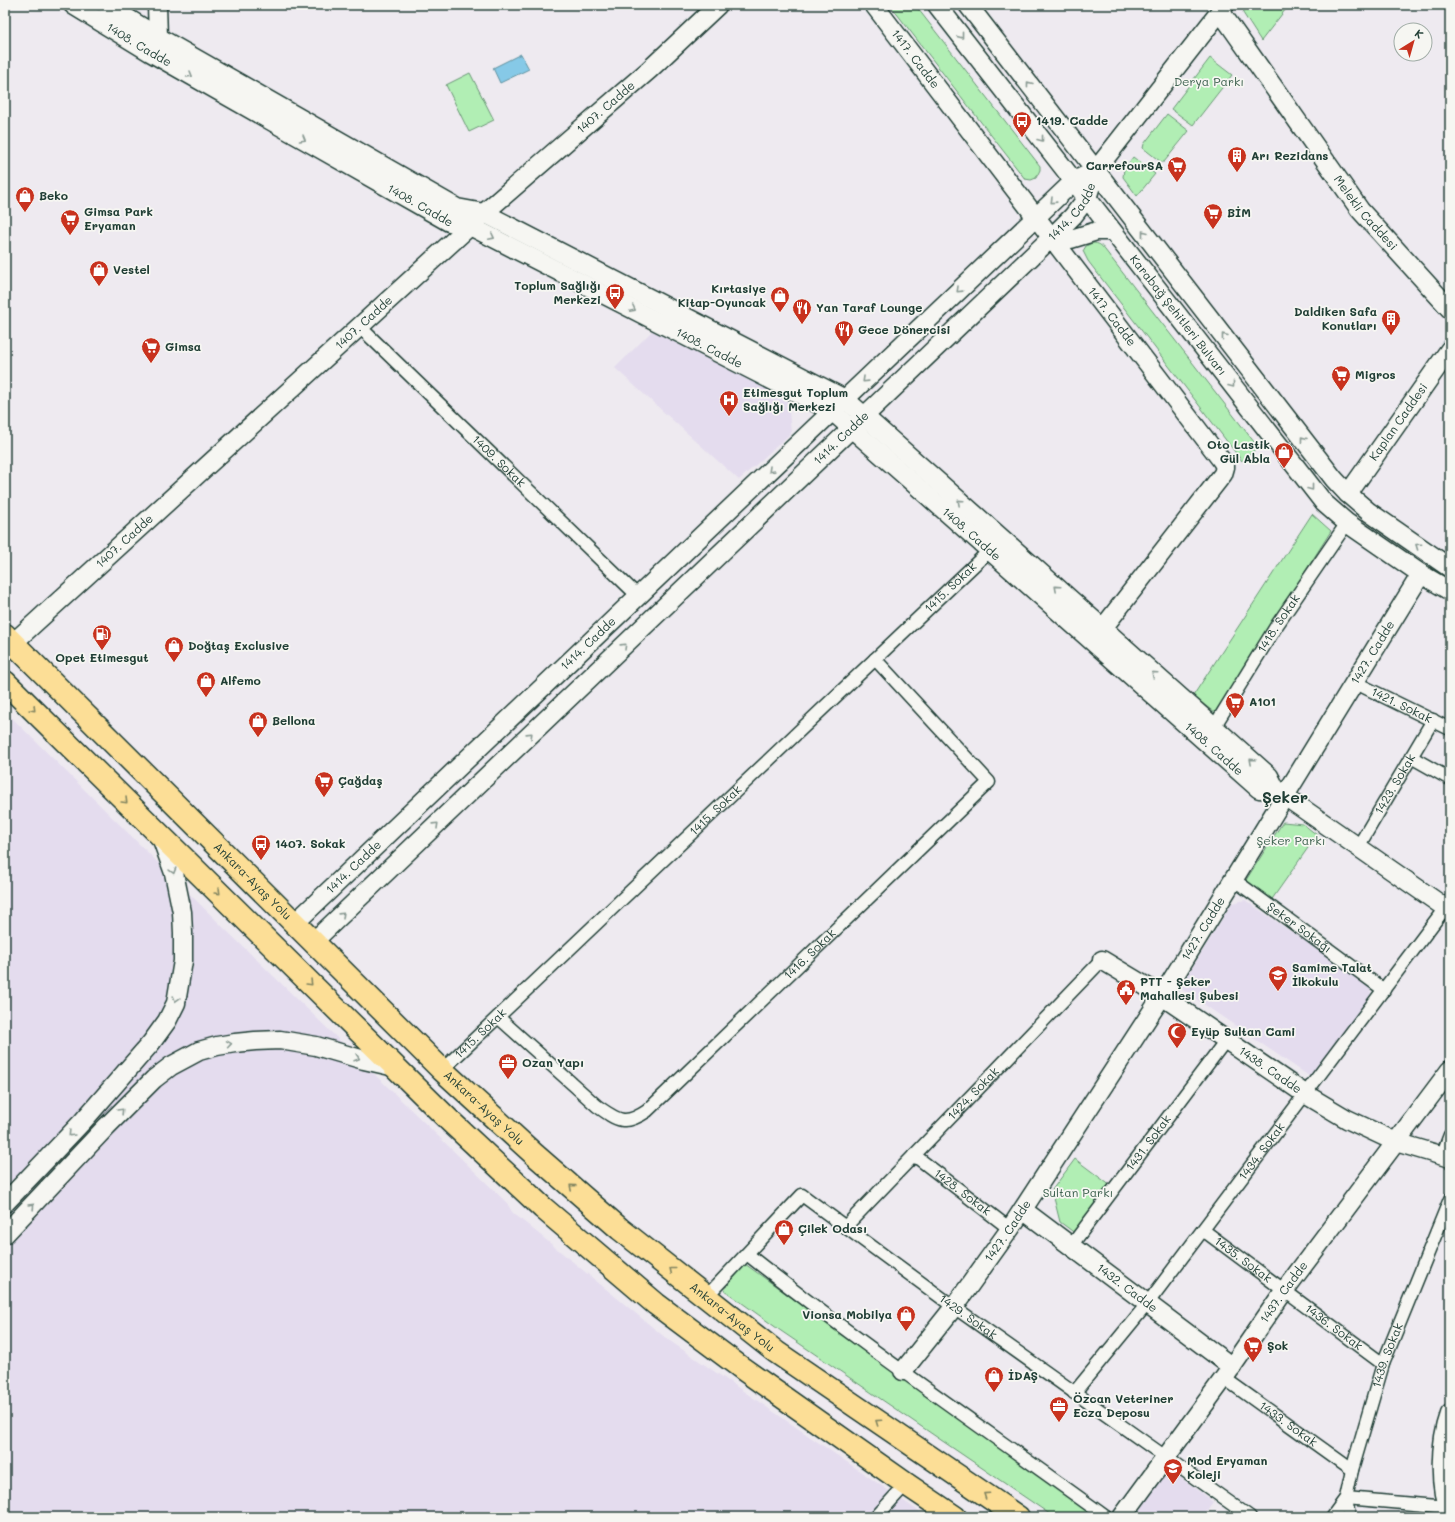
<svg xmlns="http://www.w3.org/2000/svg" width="1455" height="1522" font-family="Mali,sans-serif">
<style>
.built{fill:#e4dcee}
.green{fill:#b1eeb4;stroke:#689674}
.water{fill:#86c9e7;stroke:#5d919f}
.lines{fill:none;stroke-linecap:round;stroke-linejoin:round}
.street-casing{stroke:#1f3d34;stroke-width:15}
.secondary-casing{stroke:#1f3d34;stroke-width:21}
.highway-casing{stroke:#1f3d34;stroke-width:25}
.street{stroke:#f6f6f2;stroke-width:12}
.secondary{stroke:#f6f6f2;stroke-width:18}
.highway{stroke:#fcde96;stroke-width:22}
.oneway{stroke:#8a9a93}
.oneway2{stroke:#828560}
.labels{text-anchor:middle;stroke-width:3.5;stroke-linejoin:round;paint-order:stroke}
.street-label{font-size:12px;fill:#1f3d34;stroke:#f6f6f2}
.park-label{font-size:12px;fill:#3c604e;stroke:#f6f6f2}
.poi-label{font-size:12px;font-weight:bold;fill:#1f3d34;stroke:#f6f6f2;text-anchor:start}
.district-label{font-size:16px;font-weight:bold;fill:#1f3d34;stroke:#f6f6f2}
</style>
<rect width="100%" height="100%" fill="#eeeaf0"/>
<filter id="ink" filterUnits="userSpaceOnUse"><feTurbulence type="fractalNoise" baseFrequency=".025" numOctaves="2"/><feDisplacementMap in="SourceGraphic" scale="8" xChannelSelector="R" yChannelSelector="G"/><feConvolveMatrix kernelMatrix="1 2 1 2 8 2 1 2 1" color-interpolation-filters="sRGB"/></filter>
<g filter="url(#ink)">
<g class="built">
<polygon points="652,331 788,400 791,433 739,480 615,368"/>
<polygon points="5,711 226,930 507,1203 512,1212 667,1339 927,1517 5,1517"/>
<polygon points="1245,900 1370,986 1371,996 1309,1076 1180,988 1232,903"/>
<polygon points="1168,1468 1213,1502 1202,1517 1131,1517"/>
</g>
<g class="green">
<polygon points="890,5 915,5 1040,166 1040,170 1036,178 1031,180 1025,179 1022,175"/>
<polygon points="1247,5 1289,5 1261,41 1243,13"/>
<polygon points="1210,58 1232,75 1193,125 1171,109"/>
<polygon points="470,73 494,120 469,132 446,85"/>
<polygon points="1167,114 1189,131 1164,162 1161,162 1143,148 1144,144"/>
<polygon points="1133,157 1155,174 1137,196 1123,177 1124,169"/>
<path d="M1092 243C1099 243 1101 245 1105 250L1258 447 1242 461 1088 261 1083 251 1086 246Z"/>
<polygon points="1312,514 1331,531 1215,713 1193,696"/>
<polygon points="1283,822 1303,824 1317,835 1270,902 1248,886 1246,880"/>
<polygon points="1075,1159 1111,1186 1076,1234 1060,1222 1052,1190"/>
<polygon points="745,1264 1096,1517 1054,1517 781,1331 724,1290"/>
</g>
<polygon class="water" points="521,54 529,69 500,83 493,68"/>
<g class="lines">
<g class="street-casing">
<g id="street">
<path id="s1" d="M360 327 638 596"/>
<path id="s2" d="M1354 682 1450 729"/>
<path id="s3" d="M1214 727 1277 625 1347 523"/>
<polyline points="1411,757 1450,779"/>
<path id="s4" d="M1358 847 1433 720"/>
<path id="s5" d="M1233 879 1384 990"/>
<path id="s6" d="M498 1017 597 1106C618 1121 625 1126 647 1111L989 782 875 659"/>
<path id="s7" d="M442 1070 989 551"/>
<path id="s8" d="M914 1155 1010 1229"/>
<polyline points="1442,1156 1450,1135"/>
<path id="s9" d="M845 1227 1102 960"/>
<path id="s10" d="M1203 1230 1383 1364"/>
<path id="s11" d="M1071 1246 1226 1040"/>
<path d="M747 1254C863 1346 986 1430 1106 1517"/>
<path id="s12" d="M706 1297 802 1195 954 1307 1250 1517"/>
<path id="s13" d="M1224 1378 1352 1470"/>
<path id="s14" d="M1074 1393 1147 1304 1445 908"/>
<polyline points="876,1517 906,1484"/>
<polyline points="1332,1517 1346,1498 1447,1507"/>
<path id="s15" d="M1349 1517 1346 1498 1352 1470 1383 1364 1450 1199"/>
</g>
</g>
<g class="secondary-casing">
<g id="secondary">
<path id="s16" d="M73 5 150 52 449 222 470 226 832 411 1259 789 1276 790"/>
<polyline points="106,5 158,37 457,208 484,213 845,399 1269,776 1276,790 1450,911"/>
<polyline points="157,5 158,37"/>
<path id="s17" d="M874 5 1222 461 1225 467 1223 474 1103 628"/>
<path id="s18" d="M937 5 1324 503 1347 523 1421 574 1450 591"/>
<polyline points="968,5 1334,479 1348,494 1369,512 1450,568"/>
<path id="s19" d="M1220 11 1360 210 1450 309"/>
<polyline points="1052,237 1071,239 1097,231 1112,231"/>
<path id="s20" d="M1348 494 1450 349"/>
<path id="s21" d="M13 643 484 213 649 70 718 5"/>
<path id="s22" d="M295 923 1074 181 1096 170"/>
<path id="s23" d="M313 942 1052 237 1073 216 1087 198 1096 170 1225 5"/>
<path id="s24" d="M1102 960 1162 996 1305 1094 1347 1119 1396 1142 1450 1158"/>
<polyline points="5,1203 83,1121 151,1043 167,1021 176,1003 183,961 183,933 182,912 174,873 161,837"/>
<path id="s25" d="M1023 1210 1232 1367"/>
<polyline points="5,1234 107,1126 154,1079 171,1066 199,1051 217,1046 235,1043 255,1041 280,1040 316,1046 364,1060 395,1067"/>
<path id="s26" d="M903 1371 954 1307 1010 1229 1162 996 1421 574"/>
<path d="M1450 1414C1440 1442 1438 1487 1450 1514"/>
<path id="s27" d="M1122 1517 1224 1378 1284 1291 1450 1070"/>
</g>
</g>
<g class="highway-casing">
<g id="highway">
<path id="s28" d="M5 635 442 1070 535 1155 620 1229 776 1352 1018 1517"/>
<polyline points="5,682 450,1121 543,1208 656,1304 743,1369 906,1484 955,1517"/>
</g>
</g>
<use href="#street" class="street"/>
<use href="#secondary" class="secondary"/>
<use href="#highway" class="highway"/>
</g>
<defs><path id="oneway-chevron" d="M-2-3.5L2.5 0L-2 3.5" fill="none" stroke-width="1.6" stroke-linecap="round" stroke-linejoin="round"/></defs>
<g class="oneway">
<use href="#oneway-chevron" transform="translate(961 36) rotate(52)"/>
<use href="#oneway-chevron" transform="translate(190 75) rotate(30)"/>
<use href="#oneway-chevron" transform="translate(1029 84) rotate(-128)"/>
<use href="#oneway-chevron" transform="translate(303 139) rotate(30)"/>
<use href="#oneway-chevron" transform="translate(1041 139) rotate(52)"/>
<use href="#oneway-chevron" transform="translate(1053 201) rotate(136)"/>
<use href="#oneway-chevron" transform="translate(1144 233) rotate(-128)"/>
<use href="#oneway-chevron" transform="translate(492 237) rotate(27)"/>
<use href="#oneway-chevron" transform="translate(959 290) rotate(136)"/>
<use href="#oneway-chevron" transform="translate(633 309) rotate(27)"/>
<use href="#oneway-chevron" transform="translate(1224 336) rotate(-128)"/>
<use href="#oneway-chevron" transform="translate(865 380) rotate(136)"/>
<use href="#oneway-chevron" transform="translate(1232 385) rotate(52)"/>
<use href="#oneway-chevron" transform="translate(1303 439) rotate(-128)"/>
<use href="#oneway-chevron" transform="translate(771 470) rotate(136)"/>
<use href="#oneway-chevron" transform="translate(1311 488) rotate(52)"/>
<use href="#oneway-chevron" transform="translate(960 502) rotate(-138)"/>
<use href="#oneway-chevron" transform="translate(1418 546) rotate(-145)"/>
<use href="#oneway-chevron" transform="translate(1057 588) rotate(-138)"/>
<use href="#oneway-chevron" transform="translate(624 646) rotate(-44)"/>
<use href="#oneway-chevron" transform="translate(1154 674) rotate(-138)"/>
<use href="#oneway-chevron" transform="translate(530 735) rotate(-44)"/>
<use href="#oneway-chevron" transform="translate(1252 761) rotate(-138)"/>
<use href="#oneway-chevron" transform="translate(436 825) rotate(-44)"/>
<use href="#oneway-chevron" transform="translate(173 871) rotate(74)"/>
<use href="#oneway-chevron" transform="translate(342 915) rotate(-44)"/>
<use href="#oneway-chevron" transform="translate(176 999) rotate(106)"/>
<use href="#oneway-chevron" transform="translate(229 1044) rotate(-9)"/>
<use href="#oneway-chevron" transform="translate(357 1058) rotate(18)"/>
<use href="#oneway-chevron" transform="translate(121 1111) rotate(-46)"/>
<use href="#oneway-chevron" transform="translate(71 1134) rotate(134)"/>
<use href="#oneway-chevron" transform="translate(32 1206) rotate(-46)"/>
</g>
<g class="oneway2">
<use href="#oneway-chevron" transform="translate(33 709) rotate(45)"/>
<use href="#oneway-chevron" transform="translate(125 801) rotate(45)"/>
<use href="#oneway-chevron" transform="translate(218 892) rotate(45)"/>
<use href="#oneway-chevron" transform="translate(310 983) rotate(45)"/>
<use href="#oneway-chevron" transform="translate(572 1187) rotate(-139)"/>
<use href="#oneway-chevron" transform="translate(672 1270) rotate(-141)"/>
<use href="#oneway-chevron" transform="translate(878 1422) rotate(-146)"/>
<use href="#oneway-chevron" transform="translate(986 1495) rotate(-146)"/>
</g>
</g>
<defs>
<g id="bus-pin" transform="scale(1)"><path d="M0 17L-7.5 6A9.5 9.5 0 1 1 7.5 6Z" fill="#c8321e" stroke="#f6f6f2"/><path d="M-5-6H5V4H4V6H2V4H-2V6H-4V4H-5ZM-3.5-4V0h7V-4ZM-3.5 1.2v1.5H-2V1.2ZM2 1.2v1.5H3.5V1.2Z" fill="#fff"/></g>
<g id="building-pin" transform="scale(1)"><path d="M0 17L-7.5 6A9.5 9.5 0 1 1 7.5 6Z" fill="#c8321e" stroke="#f6f6f2"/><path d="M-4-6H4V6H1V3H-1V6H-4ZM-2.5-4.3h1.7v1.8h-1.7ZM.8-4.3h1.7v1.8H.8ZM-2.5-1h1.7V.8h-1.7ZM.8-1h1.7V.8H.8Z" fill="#fff"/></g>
<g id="supermarket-pin" transform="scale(1)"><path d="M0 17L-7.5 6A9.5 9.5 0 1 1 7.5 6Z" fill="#c8321e" stroke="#f6f6f2"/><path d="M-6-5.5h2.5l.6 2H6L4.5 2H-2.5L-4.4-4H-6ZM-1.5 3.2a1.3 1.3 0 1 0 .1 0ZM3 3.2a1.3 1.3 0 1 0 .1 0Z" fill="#fff"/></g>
<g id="shop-pin" transform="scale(1)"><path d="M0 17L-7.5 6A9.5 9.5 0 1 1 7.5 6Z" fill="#c8321e" stroke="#f6f6f2"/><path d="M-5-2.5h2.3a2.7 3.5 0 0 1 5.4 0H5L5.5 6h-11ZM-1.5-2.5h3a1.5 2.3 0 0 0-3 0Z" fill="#fff"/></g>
<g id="restaurant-pin" transform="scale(1)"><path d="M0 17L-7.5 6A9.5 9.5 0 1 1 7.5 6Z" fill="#c8321e" stroke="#f6f6f2"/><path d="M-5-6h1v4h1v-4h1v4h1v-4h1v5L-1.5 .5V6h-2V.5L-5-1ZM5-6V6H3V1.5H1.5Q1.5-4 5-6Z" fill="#fff"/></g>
<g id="hospital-pin" transform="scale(1)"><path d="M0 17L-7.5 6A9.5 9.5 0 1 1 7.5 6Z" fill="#c8321e" stroke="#f6f6f2"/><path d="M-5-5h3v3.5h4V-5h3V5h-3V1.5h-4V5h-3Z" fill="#fff"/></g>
<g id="fuel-pin" transform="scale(1)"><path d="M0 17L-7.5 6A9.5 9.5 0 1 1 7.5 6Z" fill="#c8321e" stroke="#f6f6f2"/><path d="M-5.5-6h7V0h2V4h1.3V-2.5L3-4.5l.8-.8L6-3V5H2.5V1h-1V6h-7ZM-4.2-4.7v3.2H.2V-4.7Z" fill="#fff"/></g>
<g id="school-pin" transform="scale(1)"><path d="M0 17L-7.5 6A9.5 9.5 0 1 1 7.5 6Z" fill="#c8321e" stroke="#f6f6f2"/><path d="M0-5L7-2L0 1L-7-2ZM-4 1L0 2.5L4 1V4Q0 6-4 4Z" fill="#fff"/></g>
<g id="civic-pin" transform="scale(1)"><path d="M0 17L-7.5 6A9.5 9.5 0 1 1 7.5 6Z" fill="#c8321e" stroke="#f6f6f2"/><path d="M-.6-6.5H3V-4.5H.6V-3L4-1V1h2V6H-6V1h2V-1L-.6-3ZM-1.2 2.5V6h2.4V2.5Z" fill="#fff"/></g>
<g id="mosque-pin" transform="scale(1)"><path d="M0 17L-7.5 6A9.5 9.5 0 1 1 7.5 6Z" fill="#c8321e" stroke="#f6f6f2"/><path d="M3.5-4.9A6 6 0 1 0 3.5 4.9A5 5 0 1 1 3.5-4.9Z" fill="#fff"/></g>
<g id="office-pin" transform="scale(1)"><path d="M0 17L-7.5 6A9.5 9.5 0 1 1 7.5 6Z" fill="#c8321e" stroke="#f6f6f2"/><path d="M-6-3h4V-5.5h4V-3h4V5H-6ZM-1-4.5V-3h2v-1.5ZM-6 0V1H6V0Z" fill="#fff"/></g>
</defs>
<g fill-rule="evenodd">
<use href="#bus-pin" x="1022" y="121"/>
<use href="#building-pin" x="1237" y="156"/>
<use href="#supermarket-pin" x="1177" y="166"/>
<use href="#shop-pin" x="25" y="196"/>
<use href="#supermarket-pin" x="1213" y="213"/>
<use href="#supermarket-pin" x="70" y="219"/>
<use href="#shop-pin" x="99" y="270"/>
<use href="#bus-pin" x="615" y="293"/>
<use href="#shop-pin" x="780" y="296"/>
<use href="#restaurant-pin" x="802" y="308"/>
<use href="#building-pin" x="1391" y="319"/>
<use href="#restaurant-pin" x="844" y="330"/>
<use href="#supermarket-pin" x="151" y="347"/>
<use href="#supermarket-pin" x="1341" y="375"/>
<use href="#hospital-pin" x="729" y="400"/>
<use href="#shop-pin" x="1284" y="452"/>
<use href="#fuel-pin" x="102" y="634"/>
<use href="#shop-pin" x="174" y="646"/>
<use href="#shop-pin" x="206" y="681"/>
<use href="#supermarket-pin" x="1235" y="702"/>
<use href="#shop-pin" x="258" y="721"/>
<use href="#supermarket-pin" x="324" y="781"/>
<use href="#bus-pin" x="261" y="844"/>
<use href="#school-pin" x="1278" y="975"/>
<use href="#civic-pin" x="1126" y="989"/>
<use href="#mosque-pin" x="1177" y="1032"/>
<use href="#office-pin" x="508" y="1063"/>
<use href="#shop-pin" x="784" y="1229"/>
<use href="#shop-pin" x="906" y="1315"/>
<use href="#supermarket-pin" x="1253" y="1346"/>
<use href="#shop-pin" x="994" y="1376"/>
<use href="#office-pin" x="1059" y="1406"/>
<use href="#school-pin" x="1173" y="1468"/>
</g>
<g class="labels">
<g class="street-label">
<text dy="4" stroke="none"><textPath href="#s16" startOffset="77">1408. Cadde</textPath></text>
<text dy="4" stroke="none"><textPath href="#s17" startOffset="68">1417. Cadde</textPath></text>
<text dy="4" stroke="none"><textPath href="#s21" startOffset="799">1407. Cadde</textPath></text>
<text dy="4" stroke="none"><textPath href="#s16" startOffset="401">1408. Cadde</textPath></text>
<text dy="4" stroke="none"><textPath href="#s23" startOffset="1054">1414. Cadde</textPath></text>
<text dy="4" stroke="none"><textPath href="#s19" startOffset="249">Melekli Caddesi</textPath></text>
<text dy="4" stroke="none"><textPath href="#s18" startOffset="393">Karabağ Şehitleri Bulvarı</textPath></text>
<text dy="4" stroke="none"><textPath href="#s17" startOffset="392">1417. Cadde</textPath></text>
<text dy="4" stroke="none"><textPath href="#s21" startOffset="475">1407. Cadde</textPath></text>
<text dy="4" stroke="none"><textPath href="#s16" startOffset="724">1408. Cadde</textPath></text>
<text dy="4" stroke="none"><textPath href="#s20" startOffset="88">Kaplan Caddesi</textPath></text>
<text dy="4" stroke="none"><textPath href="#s23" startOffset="730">1414. Cadde</textPath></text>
<text dy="4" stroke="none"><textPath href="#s1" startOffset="193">1409. Sokak</textPath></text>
<text dy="4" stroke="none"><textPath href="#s16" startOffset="1048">1408. Cadde</textPath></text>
<text dy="4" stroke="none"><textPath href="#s21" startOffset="151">1407. Cadde</textPath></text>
<text dy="4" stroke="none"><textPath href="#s7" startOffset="701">1415. Sokak</textPath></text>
<text dy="4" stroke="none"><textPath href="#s3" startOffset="122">1418. Sokak</textPath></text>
<text dy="4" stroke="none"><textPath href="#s22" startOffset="405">1414. Cadde</textPath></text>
<text dy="4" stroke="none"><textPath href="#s26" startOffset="859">1427. Cadde</textPath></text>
<text dy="4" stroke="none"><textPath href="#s2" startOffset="53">1421. Sokak</textPath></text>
<text dy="4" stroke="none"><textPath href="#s16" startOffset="1372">1408. Cadde</textPath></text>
<text dy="4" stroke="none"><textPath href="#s4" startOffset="73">1423. Sokak</textPath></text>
<text dy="4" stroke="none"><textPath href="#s7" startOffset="377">1415. Sokak</textPath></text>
<text dy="4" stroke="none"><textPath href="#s22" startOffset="81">1414. Cadde</textPath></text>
<text dy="4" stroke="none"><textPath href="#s28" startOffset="349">Ankara-Ayaş Yolu</textPath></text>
<text dy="4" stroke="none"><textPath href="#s5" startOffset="82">Şeker Sokağı</textPath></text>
<text dy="4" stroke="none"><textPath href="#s26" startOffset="535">1427. Cadde</textPath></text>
<text dy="4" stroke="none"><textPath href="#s6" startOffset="415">1416. Sokak</textPath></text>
<text dy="4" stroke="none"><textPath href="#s7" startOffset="53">1415. Sokak</textPath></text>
<text dy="4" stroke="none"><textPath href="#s24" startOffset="201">1438. Cadde</textPath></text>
<text dy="4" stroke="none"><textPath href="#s9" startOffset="185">1424. Sokak</textPath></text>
<text dy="4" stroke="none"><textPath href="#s28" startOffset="673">Ankara-Ayaş Yolu</textPath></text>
<text dy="4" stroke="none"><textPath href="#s11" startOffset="129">1431. Sokak</textPath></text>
<text dy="4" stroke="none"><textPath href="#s14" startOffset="306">1434. Sokak</textPath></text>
<text dy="4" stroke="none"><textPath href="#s8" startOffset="61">1428. Sokak</textPath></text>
<text dy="4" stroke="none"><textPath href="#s26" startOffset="175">1427. Cadde</textPath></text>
<text dy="4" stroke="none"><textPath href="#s10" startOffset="50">1435. Sokak</textPath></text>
<text dy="4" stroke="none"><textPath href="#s25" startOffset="130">1432. Cadde</textPath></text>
<text dy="4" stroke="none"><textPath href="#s27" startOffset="277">1437. Cadde</textPath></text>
<text dy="4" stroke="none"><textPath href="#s28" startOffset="998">Ankara-Ayaş Yolu</textPath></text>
<text dy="4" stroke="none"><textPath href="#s12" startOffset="346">1429. Sokak</textPath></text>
<text dy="4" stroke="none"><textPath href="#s10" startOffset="163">1436. Sokak</textPath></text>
<text dy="4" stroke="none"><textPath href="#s15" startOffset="168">1439. Sokak</textPath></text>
<text dy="4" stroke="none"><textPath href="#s13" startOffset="79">1433. Sokak</textPath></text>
</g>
<g class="park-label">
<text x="1209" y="86">Derya Parkı</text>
<text x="1291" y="845">Şeker Parkı</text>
<text x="1078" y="1197">Sultan Parkı</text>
</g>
<g class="poi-label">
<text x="1036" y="125">1419. Cadde</text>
<text x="1251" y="160">Arı Rezidans</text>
<text x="1163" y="170" text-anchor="end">CarrefourSA</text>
<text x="39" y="200">Beko</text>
<text x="84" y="216">Gimsa Park<tspan x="84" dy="14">Eryaman</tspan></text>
<text x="1227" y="217">BİM</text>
<text x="113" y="274">Vestel</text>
<text x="601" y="290" text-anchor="end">Toplum Sağlığı<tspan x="601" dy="14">Merkezi</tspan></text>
<text x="766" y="293" text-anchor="end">Kırtasiye<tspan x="766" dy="14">Kitap-Oyuncak</tspan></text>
<text x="816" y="312">Yan Taraf Lounge</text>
<text x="1377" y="316" text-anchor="end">Daldiken Safa<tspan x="1377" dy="14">Konutları</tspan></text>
<text x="858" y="334">Gece Dönercisi</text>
<text x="165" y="351">Gimsa</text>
<text x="1355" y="379">Migros</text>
<text x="743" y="397">Etimesgut Toplum<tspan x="743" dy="14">Sağlığı Merkezi</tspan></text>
<text x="1270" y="449" text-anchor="end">Oto Lastik<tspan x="1270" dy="14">Gül Abla</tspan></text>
<text x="188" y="650">Doğtaş Exclusive</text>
<text x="102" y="662" text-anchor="middle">Opet Etimesgut</text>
<text x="220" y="685">Alfemo</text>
<text x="1249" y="706">A101</text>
<text x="272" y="725">Bellona</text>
<text x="338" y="785">Çağdaş</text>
<text x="275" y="848">1407. Sokak</text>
<text x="1292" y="972">Samime Talat<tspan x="1292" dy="14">İlkokulu</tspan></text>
<text x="1140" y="986">PTT - Şeker<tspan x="1140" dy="14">Mahallesi Şubesi</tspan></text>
<text x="1191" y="1036">Eyüp Sultan Cami</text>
<text x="522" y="1067">Ozan Yapı</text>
<text x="798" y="1233">Çilek Odası</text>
<text x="892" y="1319" text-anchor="end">Vionsa Mobilya</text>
<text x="1267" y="1350">Şok</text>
<text x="1008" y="1380">İDAŞ</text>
<text x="1073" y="1403">Özcan Veteriner<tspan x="1073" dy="14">Ecza Deposu</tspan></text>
<text x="1187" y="1465">Mod Eryaman<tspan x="1187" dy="14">Koleji</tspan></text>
</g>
<g class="district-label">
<text x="1285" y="803">Şeker</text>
</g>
</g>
<rect width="1455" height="1522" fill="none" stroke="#f6f6f2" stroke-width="20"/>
<rect x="10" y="10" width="1435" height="1502" fill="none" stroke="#1f3d34" stroke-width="1.5" filter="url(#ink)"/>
<g transform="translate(1413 42) rotate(37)"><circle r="19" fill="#f6f6f2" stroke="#a0aca6"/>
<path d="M0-3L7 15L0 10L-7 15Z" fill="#c8321e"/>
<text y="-6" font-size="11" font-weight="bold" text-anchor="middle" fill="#1f3d34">K</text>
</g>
</svg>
